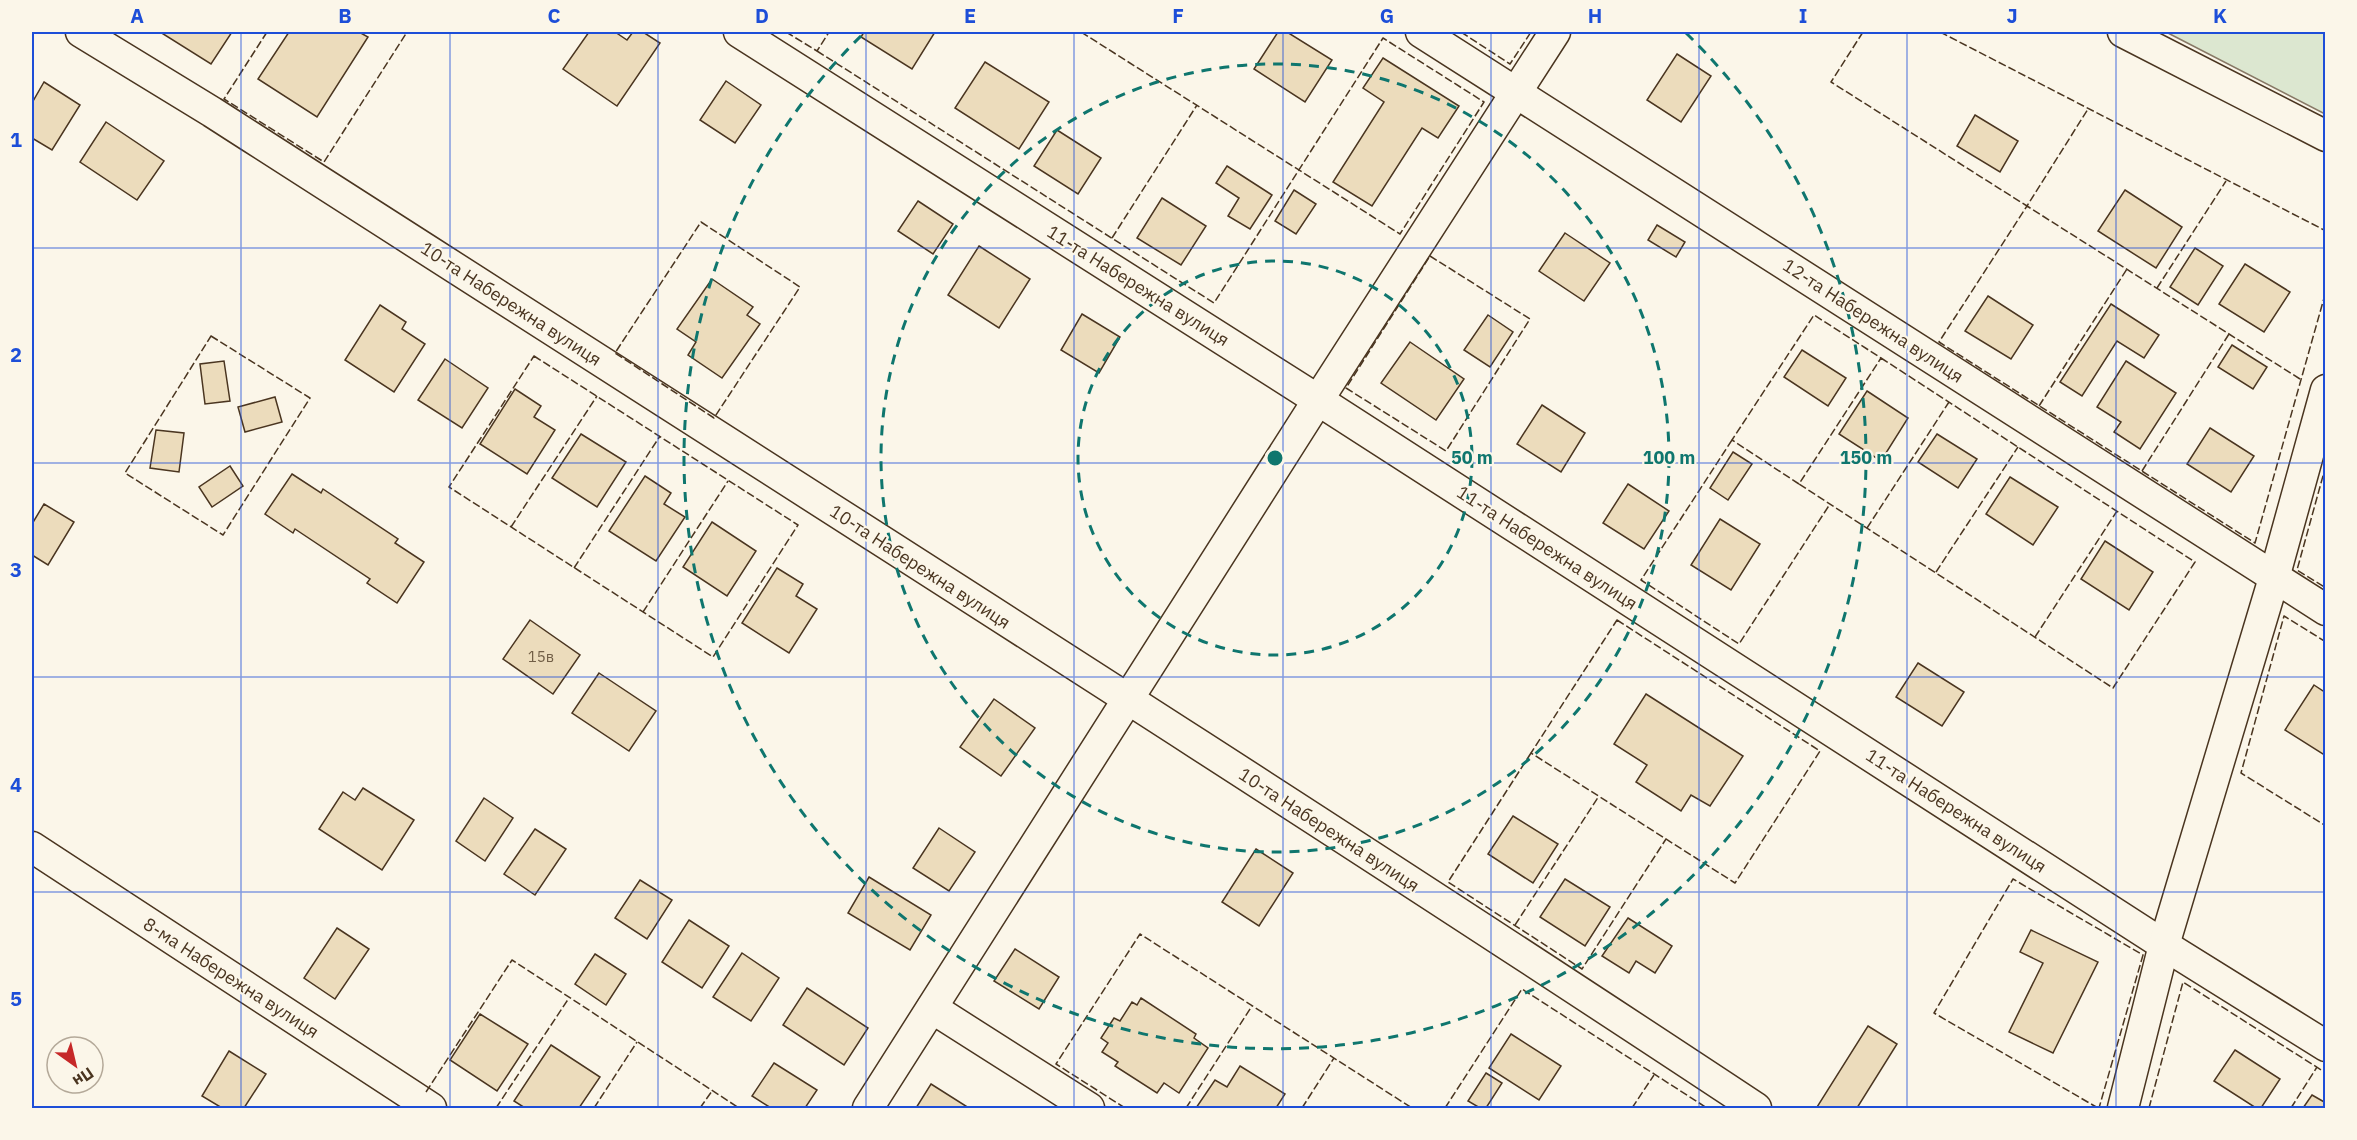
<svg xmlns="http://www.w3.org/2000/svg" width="2357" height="1140" font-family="'IBM Plex Sans',sans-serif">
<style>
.green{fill:#dce7d0;stroke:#887966;stroke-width:1.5}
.building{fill:#ecdcbc;stroke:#4a3520;stroke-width:1.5}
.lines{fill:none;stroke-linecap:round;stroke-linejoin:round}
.minor-casing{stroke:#4a3520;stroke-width:33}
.minor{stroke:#fbf6e9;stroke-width:30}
.fence{stroke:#4a3520;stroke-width:1.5;stroke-dasharray:8 3;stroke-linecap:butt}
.grid{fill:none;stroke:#1d4ed8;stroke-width:1.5;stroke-opacity:0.55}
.ring{fill:none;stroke:#0f766e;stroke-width:3;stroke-dasharray:10 8}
.labels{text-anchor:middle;stroke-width:4.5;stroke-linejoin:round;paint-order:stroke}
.number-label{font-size:15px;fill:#725f47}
.street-label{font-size:18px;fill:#4a3520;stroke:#fbf6e9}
.centre{fill:#0f766e;stroke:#fbf6e9;stroke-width:3}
.ring-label{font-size:18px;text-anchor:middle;font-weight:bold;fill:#0f766e;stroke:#fbf6e9;stroke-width:4.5;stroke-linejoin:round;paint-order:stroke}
.neatline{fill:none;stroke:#1d4ed8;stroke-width:2}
.grid-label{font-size:20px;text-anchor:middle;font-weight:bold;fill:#1d4ed8}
</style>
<rect width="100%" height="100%" fill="#fbf6e9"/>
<polygon class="green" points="2166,32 2325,32 2325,114"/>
<g class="building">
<polygon points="160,32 232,32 211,64"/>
<polygon points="289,32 359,32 368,37 317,117 258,79"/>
<polygon points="589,32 615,32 627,40 633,32 643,32 660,43 617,106 563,69"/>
<polygon points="864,32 935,32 912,69 861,37"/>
<polygon points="1278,32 1287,32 1332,60 1305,102 1254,69"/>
<polygon points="1677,54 1711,76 1681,122 1647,100"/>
<polygon points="1383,58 1459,106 1438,138 1422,128 1372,206 1333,182 1384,102 1363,88"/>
<polygon points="985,62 1049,102 1019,149 955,108"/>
<polygon points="726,81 761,105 735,143 700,120"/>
<polygon points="44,82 80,105 52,150 32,138 32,103"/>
<polygon points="1975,115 2018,141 2000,172 1957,146"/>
<polygon points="106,122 164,161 137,200 80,162"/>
<polygon points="1057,130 1101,158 1078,194 1034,166"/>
<polygon points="1227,166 1272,195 1250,229 1228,216 1239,198 1216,183"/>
<polygon points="1294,190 1316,204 1296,234 1275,221"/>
<polygon points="2125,190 2182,227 2156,268 2098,231"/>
<polygon points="1162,198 1206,226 1181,265 1137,238"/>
<polygon points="918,201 953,224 933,254 898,231"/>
<polygon points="1657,225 1685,242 1676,257 1648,240"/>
<polygon points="1565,233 1610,263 1584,301 1539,271"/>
<polygon points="979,246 1030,279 999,328 948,295"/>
<polygon points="2195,248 2223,266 2198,305 2170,287"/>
<polygon points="2245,264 2290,292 2264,332 2219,304"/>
<polygon points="712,279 753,307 747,315 760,324 722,378 688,355 696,342 677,329"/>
<polygon points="1988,296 2033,325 2011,359 1965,331"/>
<polygon points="2111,304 2159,335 2144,358 2117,341 2082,396 2060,382"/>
<polygon points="380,305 406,322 402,329 425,344 394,392 345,360"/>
<polygon points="1082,314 1120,337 1099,373 1061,350"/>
<polygon points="1488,315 1513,332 1490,367 1464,350"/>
<polygon points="1410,342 1464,379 1436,420 1381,383"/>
<polygon points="2232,345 2267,367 2253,389 2218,367"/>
<polygon points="1802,350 1846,378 1828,406 1784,377"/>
<polygon points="445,359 488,388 462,428 418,400"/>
<polygon points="224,361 230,401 205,404 200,364"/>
<polygon points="2126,361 2176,393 2140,449 2114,432 2121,422 2097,407"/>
<polygon points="515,389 541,406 534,417 555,430 527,474 480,444"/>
<polygon points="1867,391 1908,418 1881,461 1839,434"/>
<polygon points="275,397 282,422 245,432 238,407"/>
<polygon points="1542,405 1585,433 1561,472 1517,444"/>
<polygon points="2210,428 2254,456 2231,492 2187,464"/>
<polygon points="156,430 184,433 179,472 150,468"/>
<polygon points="581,434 626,462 597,507 552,478"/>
<polygon points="1937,434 1977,459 1958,488 1918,462"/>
<polygon points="1733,452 1752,464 1728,500 1710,488"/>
<polygon points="230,466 243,486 212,507 199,487"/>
<polygon points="292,474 321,493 323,489 398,539 395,543 424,562 397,603 367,583 370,579 295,529 293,533 265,514"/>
<polygon points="645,476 671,493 664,504 685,517 656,561 609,531"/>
<polygon points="2010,477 2058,507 2033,545 1986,514"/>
<polygon points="1628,484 1669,511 1644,549 1603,523"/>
<polygon points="44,504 74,522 48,565 32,555 32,524"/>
<polygon points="1720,519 1760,544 1731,590 1691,565"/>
<polygon points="712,522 756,551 727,596 683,567"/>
<polygon points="2105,541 2153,572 2129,610 2081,579"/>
<polygon points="777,568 803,584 796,596 817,609 789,653 742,623"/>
<polygon points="530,620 580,655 553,694 503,659"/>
<polygon points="1918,663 1964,692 1942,726 1896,697"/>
<polygon points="599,673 656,711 629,751 572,713"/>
<polygon points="2314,685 2326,693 2326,756 2285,730"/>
<polygon points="1646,694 1743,756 1710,806 1691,795 1681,811 1636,782 1647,765 1614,744"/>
<polygon points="994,699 1035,728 1001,776 960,747"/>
<polygon points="363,788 414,820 382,870 319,829 343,792 355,800"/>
<polygon points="484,798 513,818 485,861 456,841"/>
<polygon points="1513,816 1558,844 1533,883 1488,854"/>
<polygon points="939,828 975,852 949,891 913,868"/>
<polygon points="535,829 566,849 535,895 504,874"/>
<polygon points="1256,849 1293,873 1259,926 1222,902"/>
<polygon points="869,877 931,915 910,950 848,913"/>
<polygon points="1565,879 1610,907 1585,946 1540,917"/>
<polygon points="640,880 672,900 647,939 615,918"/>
<polygon points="1628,918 1672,946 1655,973 1636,961 1629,973 1602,956"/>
<polygon points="689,920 729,946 702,988 662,962"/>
<polygon points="337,928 369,949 335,999 304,978"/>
<polygon points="2031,930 2098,962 2053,1053 2009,1032 2043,963 2020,952"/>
<polygon points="1015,949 1059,977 1039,1009 994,981"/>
<polygon points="742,953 779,978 751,1021 713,997"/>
<polygon points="595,954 626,974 606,1005 575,984"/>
<polygon points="807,988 868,1028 844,1065 783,1025"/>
<polygon points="1141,998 1196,1034 1194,1038 1208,1048 1179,1093 1164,1083 1157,1093 1115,1066 1118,1062 1102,1052 1108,1043 1101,1038 1114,1018 1120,1021 1132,1002 1137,1005"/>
<polygon points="480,1014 528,1044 497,1091 450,1060"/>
<polygon points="1868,1026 1897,1044 1857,1108 1820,1108 1817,1107"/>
<polygon points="1511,1034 1561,1066 1539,1100 1489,1068"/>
<polygon points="551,1045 600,1077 579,1108 525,1108 514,1101"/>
<polygon points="2235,1050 2280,1079 2261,1108 2256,1108 2214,1081"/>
<polygon points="229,1051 266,1074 244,1108 222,1108 202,1096"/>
<polygon points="774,1063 817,1090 805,1108 771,1108 752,1096"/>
<polygon points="1240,1066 1285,1094 1276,1108 1196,1108 1215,1080 1227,1087"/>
<polygon points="1486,1073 1502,1083 1486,1108 1480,1108 1468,1101"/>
<polygon points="931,1084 969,1108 916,1108"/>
<polygon points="2312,1095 2326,1103 2326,1108 2303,1108"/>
</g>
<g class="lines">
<g class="minor-casing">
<g id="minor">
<path d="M81 32 212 112C727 443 1245 770 1756 1108"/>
<polyline points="739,32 1318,400 2164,945 2326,1046"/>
<polyline points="1421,32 2326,610"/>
<polyline points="2123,32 2326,136"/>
<polyline points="32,847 431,1108"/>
<polyline points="932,1008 1089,1108"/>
<polyline points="868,1108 1318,400 1555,32"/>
<polyline points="2123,1108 2164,945 2274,578 2326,390"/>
</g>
</g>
<use href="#minor" class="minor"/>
<g class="fence">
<polyline points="267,32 224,99 324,162 407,32"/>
<polyline points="786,32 817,51 829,32"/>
<polyline points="1461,32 1510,64 1531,32"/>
<polyline points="1863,32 1831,82 2027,206 2088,109"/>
<polyline points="1940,32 2326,231"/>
<polyline points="817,51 1214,303 1383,38 1484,102 1400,234 1081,32"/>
<polygon points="701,222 800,287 714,418 615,353"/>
<polyline points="1112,238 1197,105"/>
<polygon points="1430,256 1530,319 1446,451 1346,388"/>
<polyline points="2157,288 2226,181"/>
<polygon points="211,336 310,398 223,535 125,473"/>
<polygon points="534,356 798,525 713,657 449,487"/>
<polygon points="1881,358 2195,562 2113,688 1799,484"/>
<polyline points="2300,379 2027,206 1939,342 2255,543 2326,291"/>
<polyline points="2039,406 2127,269"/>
<polyline points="1732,440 1641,580 1739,644 1830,504"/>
<polyline points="2326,465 2297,570 2326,588"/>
<polyline points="2142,471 2229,334"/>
<polyline points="1799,484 1732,440 1814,315 1881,358"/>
<polyline points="511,527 597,396"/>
<polyline points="1867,528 1949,402"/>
<polyline points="574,568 660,436"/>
<polyline points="1936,572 2018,447"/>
<polyline points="643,612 728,481"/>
<polygon points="1617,620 1820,751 1735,883 1531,753"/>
<polyline points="2035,637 2117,511"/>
<polyline points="2326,642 2284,616 2241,773 2326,826"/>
<polyline points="1531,753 1448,882 1582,969 1666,839"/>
<polyline points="1515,925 1599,796"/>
<polyline points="426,1092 512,960 739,1108"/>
<polyline points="496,1108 569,998"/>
<polyline points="594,1108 637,1042"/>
<polyline points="700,1108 712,1091"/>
<polyline points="1125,1108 1056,1064 1140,934 1412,1108"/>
<polyline points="1186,1108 1252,1006"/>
<polyline points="1302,1108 1334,1058"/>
<polyline points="1445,1108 1522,989 1707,1108"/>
<polyline points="1632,1108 1654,1075"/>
<polyline points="2098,1108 1934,1013 2013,879 2143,955 2099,1108"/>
<polyline points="2149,1108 2183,982 2326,1073"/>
<polyline points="2291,1108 2317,1067"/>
</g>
</g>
<path class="grid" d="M241 32V1108M450 32V1108M658 32V1108M866 32V1108M1074 32V1108M1283 32V1108M1491 32V1108M1699 32V1108M1907 32V1108M2116 32V1108M32 248H2326M32 463H2326M32 677H2326M32 892H2326"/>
<g class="ring">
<circle cx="1275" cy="458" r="197"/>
<circle cx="1275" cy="458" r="394"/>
<path d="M1686 33A591 591 0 1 1 864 33"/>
</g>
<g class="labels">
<g class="number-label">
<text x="541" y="662">15в</text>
</g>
<g class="street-label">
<text transform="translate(1138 286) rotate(32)" y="6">11-та Набережна вулиця</text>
<text transform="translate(511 304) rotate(33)" y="6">10-та Набережна вулиця</text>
<text transform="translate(1873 321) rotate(33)" y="6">12-та Набережна вулиця</text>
<text transform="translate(1547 548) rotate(33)" y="6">11-та Набережна вулиця</text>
<text transform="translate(920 567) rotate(33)" y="6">10-та Набережна вулиця</text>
<text transform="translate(1956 811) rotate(33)" y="6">11-та Набережна вулиця</text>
<text transform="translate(1329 830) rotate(33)" y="6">10-та Набережна вулиця</text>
<text transform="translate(231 978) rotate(33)" y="6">8-ма Набережна вулиця</text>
</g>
</g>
<circle cx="1275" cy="458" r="9" class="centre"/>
<g class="ring-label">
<text x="1472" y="464">50 m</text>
<text x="1669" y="464">100 m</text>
<text x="1866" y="464">150 m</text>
</g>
<rect width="2357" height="1140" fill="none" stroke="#fbf6e9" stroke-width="66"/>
<g transform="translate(75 1065) rotate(146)"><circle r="28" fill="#fbf6e9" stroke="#b4a999" stroke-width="1.5"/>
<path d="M0-4.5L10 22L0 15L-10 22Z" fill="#c62828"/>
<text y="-9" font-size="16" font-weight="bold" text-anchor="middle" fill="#4a3520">Пн</text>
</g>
<rect x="33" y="33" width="2291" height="1074" class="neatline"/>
<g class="grid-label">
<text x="137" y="23">A</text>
<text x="345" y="23">B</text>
<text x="554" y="23">C</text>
<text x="762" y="23">D</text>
<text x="970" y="23">E</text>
<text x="1178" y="23">F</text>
<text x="1387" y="23">G</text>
<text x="1595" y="23">H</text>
<text x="1803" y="23">I</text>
<text x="2012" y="23">J</text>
<text x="2220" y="23">K</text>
<text x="16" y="147">1</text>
<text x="16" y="362">2</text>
<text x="16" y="577">3</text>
<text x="16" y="792">4</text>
<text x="16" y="1006">5</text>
</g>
</svg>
